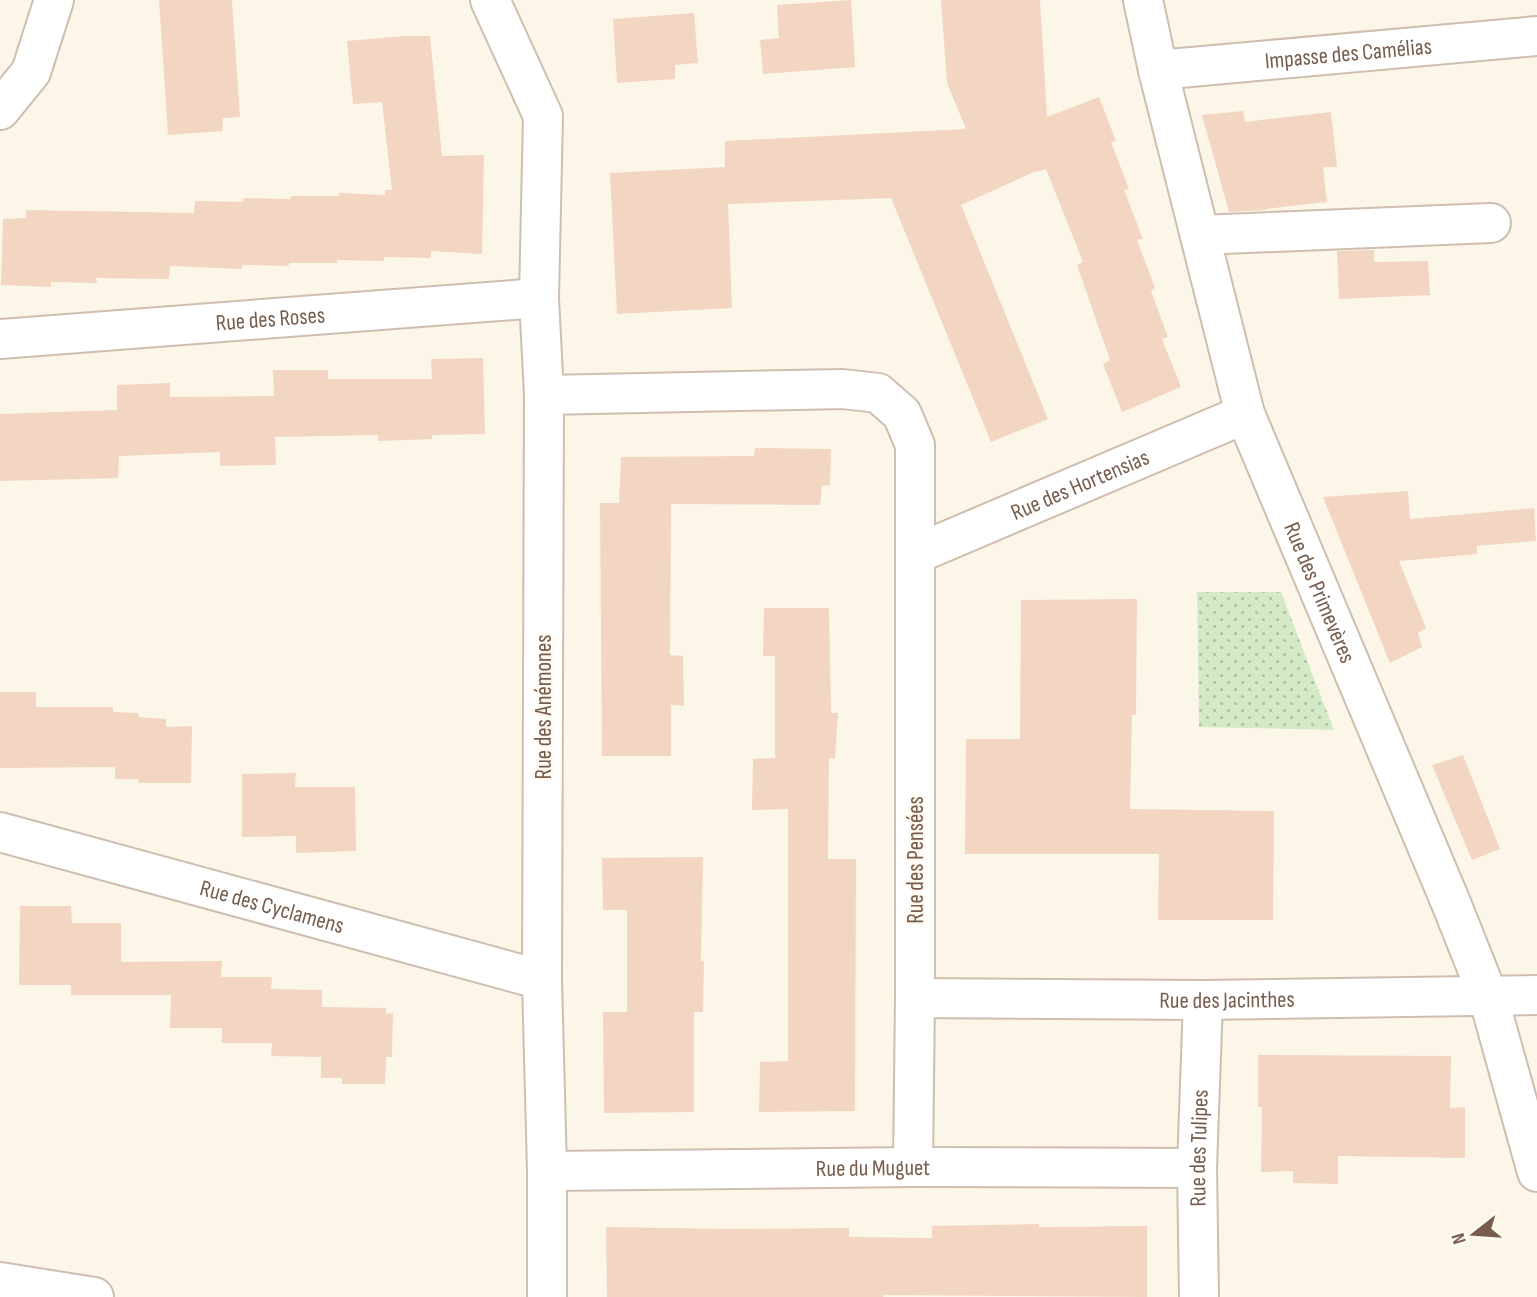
<svg xmlns="http://www.w3.org/2000/svg" width="1537" height="1297" font-family="'Sofia Sans Condensed',sans-serif">
<style>
.park{fill:url(#park-dots)}
.building{fill:#f2d6c1}
.lines{fill:none;stroke-linecap:round;stroke-linejoin:round}
.minor-casing{stroke:#cfbeaf;stroke-width:42}
.minor{stroke:#fff;stroke-width:38}
.labels{text-anchor:middle;stroke-width:5;stroke-linejoin:round;paint-order:stroke}
.street-label{font-size:23px;fill:#775d4d;stroke:#fffaf0}
</style>
<defs>
<pattern id="park-dots" width="8" height="8" patternUnits="userSpaceOnUse" patternTransform="scale(1.75)"><rect width="8" height="8" fill="#d4eac7"/><path d="M2 2h.1M6 6h.1" fill="none" stroke="#b1c1a4" stroke-width="1.8" stroke-linecap="round"/></pattern>
</defs>
<rect width="100%" height="100%" fill="#fcf6e9"/>
<polygon class="park" points="1197,592 1281,592 1334,730 1199,727"/>
<g class="building">
<polygon points="159,0 232,0 240,117 223,118 222,131 168,135"/>
<polygon points="851,0 855,67 763,74 760,40 779,38 777,5"/>
<polygon points="941,0 1040,0 1047,117 1099,97 1116,141 1111,142 1129,189 1124,190 1143,239 1137,240 1155,288 1151,291 1168,337 1162,339 1181,387 1122,412 1103,364 1110,360 1077,265 1083,262 1046,169 1037,172 1036,171 961,205 1048,419 991,442 891,198 728,204 732,308 617,314 610,173 725,167 725,141 966,129 947,83"/>
<polygon points="694,13 698,63 675,65 675,79 617,83 613,19"/>
<polygon points="404,36 430,36 442,156 484,155 482,254 431,251 431,258 384,257 384,261 337,260 337,263 290,263 288,266 242,265 242,269 170,266 169,279 96,278 97,283 51,282 51,287 1,285 3,219 26,218 26,210 194,213 195,201 243,202 244,198 291,199 291,196 339,196 339,193 385,195 385,190 392,190 382,102 353,104 347,41"/>
<polygon points="1243,111 1245,122 1331,112 1337,167 1323,167 1327,202 1266,209 1266,210 1229,212 1202,115"/>
<polygon points="1374,250 1374,262 1428,261 1430,295 1339,299 1337,251"/>
<polygon points="483,358 485,434 432,435 432,439 378,441 378,435 275,437 276,465 220,466 220,452 119,456 118,478 0,481 0,414 117,410 117,385 170,383 170,397 274,396 273,370 328,370 328,379 432,379 431,359"/>
<polygon points="755,448 831,449 830,485 822,486 820,505 671,504 670,655 683,656 684,706 671,705 671,756 602,756 600,503 619,503 621,457 754,456"/>
<polygon points="1408,491 1410,519 1534,508 1536,541 1477,546 1477,554 1399,561 1426,628 1418,633 1422,647 1390,663 1323,497"/>
<polygon points="1137,599 1136,715 1132,715 1130,809 1274,811 1273,920 1158,920 1159,854 965,854 966,739 1020,739 1021,600"/>
<polygon points="764,608 829,608 831,713 838,713 835,758 829,758 828,859 856,859 855,1111 759,1112 760,1062 788,1061 788,809 752,810 753,759 775,758 775,656 763,656"/>
<polygon points="0,692 36,692 36,707 113,707 113,712 139,713 138,717 166,719 166,727 192,726 191,783 139,783 138,779 115,779 115,767 0,768"/>
<polygon points="1463,755 1500,849 1472,860 1432,765"/>
<polygon points="296,773 295,787 355,787 356,851 296,853 296,836 242,837 242,774"/>
<polygon points="703,857 701,961 704,961 703,1012 694,1012 694,1112 604,1113 603,1012 627,1012 627,910 603,910 602,858"/>
<polygon points="20,906 71,906 72,923 121,923 121,962 222,961 221,977 272,977 271,989 322,990 322,1007 386,1008 386,1014 393,1013 392,1057 386,1057 385,1084 342,1084 342,1078 321,1078 321,1057 271,1056 272,1043 222,1043 222,1028 170,1028 171,995 71,995 71,985 19,985"/>
<polygon points="1258,1055 1451,1056 1450,1108 1465,1107 1465,1158 1338,1156 1338,1184 1293,1183 1293,1171 1261,1172 1262,1107 1258,1107"/>
<polygon points="1039,1224 1039,1227 1147,1226 1147,1297 883,1295 883,1297 607,1297 606,1227 729,1229 849,1228 849,1237 932,1238 932,1226"/>
</g>
<g class="lines">
<g class="minor-casing">
<g id="minor">
<polyline points="490,0 543,116 539,298 544,395 542,980 547,1171 547,1297"/>
<path id="s1" d="M1143 0 1158 70 1245 414 1451 903 1488 996 1537 1172"/>
<path id="s2" d="M1158 70 1537 36"/>
<polyline points="0,110 31,72 54,0"/>
<polyline points="1200,235 1491,223"/>
<path id="s3" d="M0 339 539 298"/>
<polyline points="544,395 843,389 878,393 902,414 915,445 915,998 913,1167"/>
<path id="s4" d="M916 554 1245 414"/>
<path id="s5" d="M0 832 542 980"/>
<path id="s6" d="M915 998 1203 1000 1537 995"/>
<path id="s7" d="M547 1171 913 1167 1197 1168"/>
<polyline points="0,1282 94,1297"/>
<path id="s8" d="M1199 1297 1197 1168 1203 1000"/>
</g>
</g>
<use href="#minor" class="minor"/>
</g>
<g class="labels">
<g class="street-label">
<text dy="8" stroke="none"><textPath href="#s2" startOffset="191">Impasse des Camélias</textPath></text>
<text dy="8" stroke="none"><textPath href="#s3" startOffset="271">Rue des Roses</textPath></text>
<text dy="8" stroke="none"><textPath href="#s4" startOffset="178">Rue des Hortensias</textPath></text>
<text dy="8" stroke="none"><textPath href="#s1" startOffset="620">Rue des Primevères</textPath></text>
<text transform="translate(543 707) rotate(-90)" y="8">Rue des Anémones</text>
<text transform="translate(915 860) rotate(-90)" y="8">Rue des Pensées</text>
<text dy="8" stroke="none"><textPath href="#s5" startOffset="282">Rue des Cyclamens</textPath></text>
<text dy="8" stroke="none"><textPath href="#s6" startOffset="312">Rue des Jacinthes</textPath></text>
<text dy="8" stroke="none"><textPath href="#s8" startOffset="149">Rue des Tulipes</textPath></text>
<text dy="8" stroke="none"><textPath href="#s7" startOffset="326">Rue du Muguet</textPath></text>
</g>
</g>
<g transform="translate(1474 1234) rotate(253)" stroke="#fffaf0" stroke-width="5" paint-order="stroke">
<path d="M0-5L12 26L0 18L-12 26Z" fill="#775d4d"/>
<text y="-10" font-size="19" font-weight="bold" text-anchor="middle" fill="#775d4d">N</text>
</g>
</svg>
